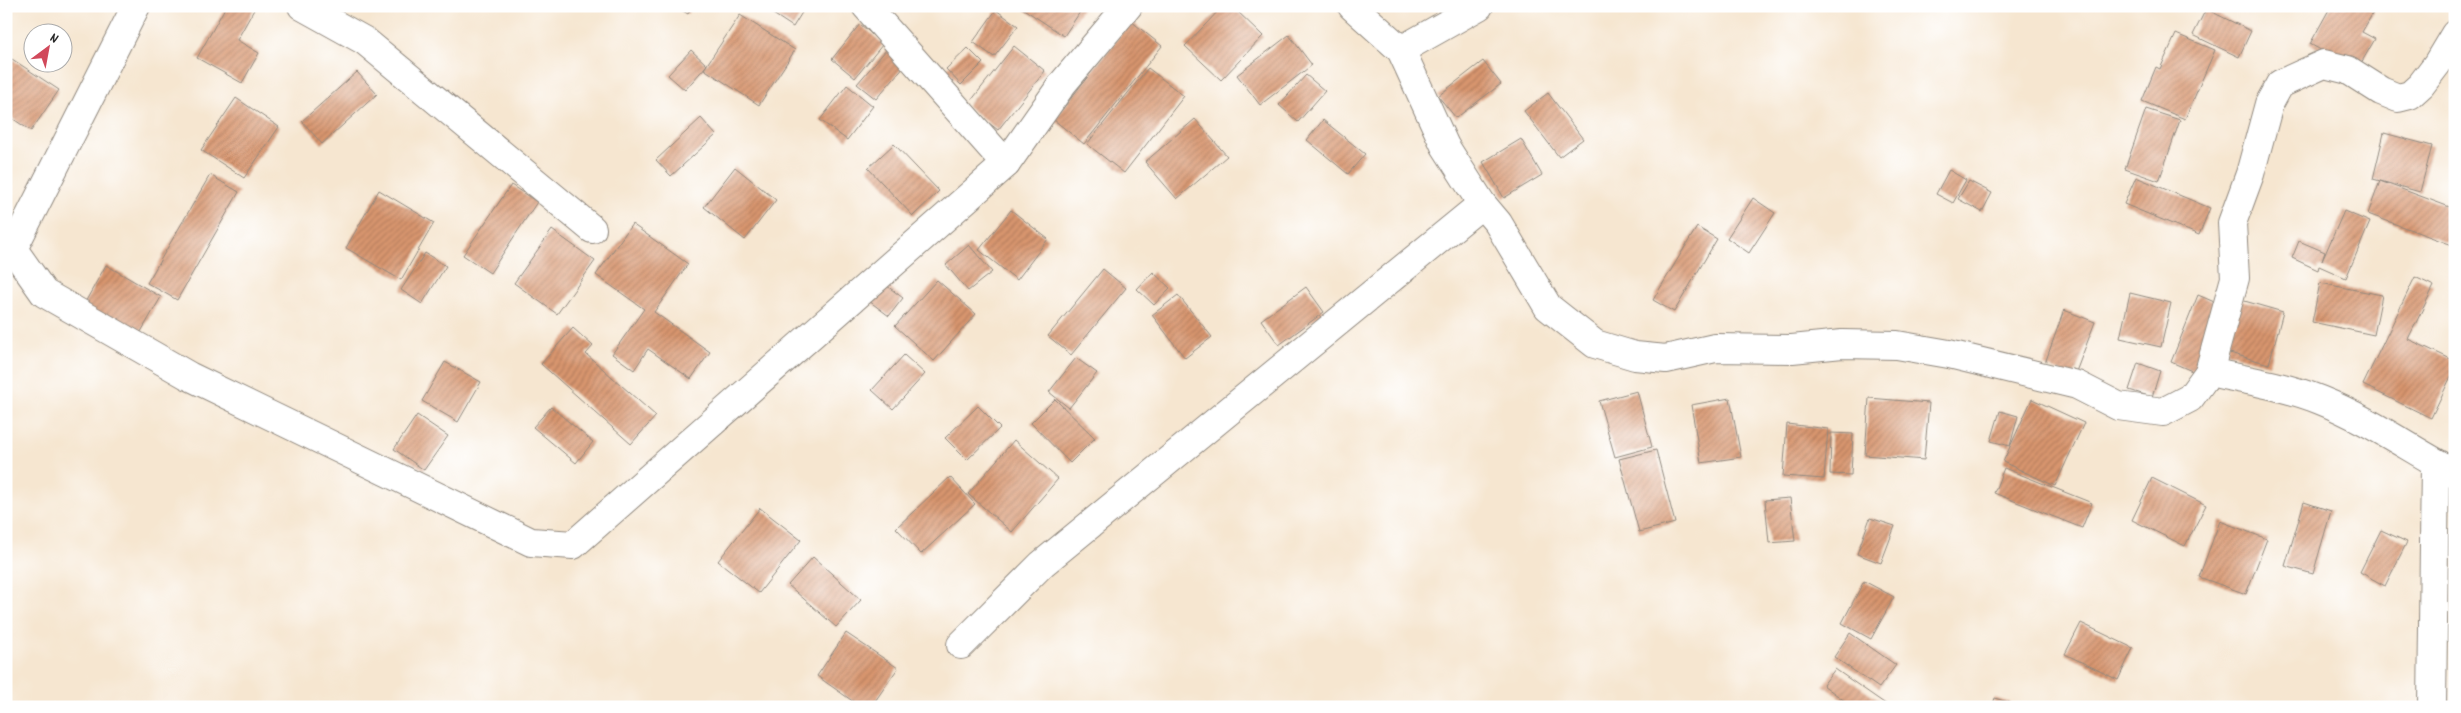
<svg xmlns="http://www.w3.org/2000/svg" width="2461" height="713" font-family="Dekko,sans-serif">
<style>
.building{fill:url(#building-hatch)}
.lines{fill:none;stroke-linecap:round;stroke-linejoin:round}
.minor-casing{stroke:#90887e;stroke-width:30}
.minor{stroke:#fff;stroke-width:28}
</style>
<defs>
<pattern id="building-hatch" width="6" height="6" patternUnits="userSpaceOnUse" patternTransform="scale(1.25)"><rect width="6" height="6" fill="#d8956e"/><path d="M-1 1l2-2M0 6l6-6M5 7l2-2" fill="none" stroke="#af7a5b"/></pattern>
</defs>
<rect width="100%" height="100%" fill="#fff"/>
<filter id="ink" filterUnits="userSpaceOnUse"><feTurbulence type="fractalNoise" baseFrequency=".02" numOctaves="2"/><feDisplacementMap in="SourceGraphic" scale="10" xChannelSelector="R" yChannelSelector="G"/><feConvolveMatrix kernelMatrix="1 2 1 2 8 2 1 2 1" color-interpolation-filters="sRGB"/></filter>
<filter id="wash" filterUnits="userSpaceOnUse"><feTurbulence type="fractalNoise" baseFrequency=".0096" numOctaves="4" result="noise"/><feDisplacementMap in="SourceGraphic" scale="20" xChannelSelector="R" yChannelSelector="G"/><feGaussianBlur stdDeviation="1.12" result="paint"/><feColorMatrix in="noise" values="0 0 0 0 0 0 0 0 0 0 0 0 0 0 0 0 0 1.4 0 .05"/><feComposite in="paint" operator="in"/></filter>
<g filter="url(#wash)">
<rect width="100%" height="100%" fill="#f6e6d0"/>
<g id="blocks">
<g class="building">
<polygon points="226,6 256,6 237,40 259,53 242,83 197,58"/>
<polygon points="675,6 692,6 688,14"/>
<polygon points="761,6 806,6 793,27"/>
<polygon points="1019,6 1084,6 1064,36"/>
<polygon points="1223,6 1232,6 1263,36 1221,80 1185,46"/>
<polygon points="2331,6 2366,6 2374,11 2362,32 2375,39 2357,70 2310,44"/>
<polygon points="2206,9 2251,31 2239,57 2193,35"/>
<polygon points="996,10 1018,26 994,57 973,42"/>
<polygon points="740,15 795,50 759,105 704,69"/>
<polygon points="1131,21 1162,46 1084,144 1054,120"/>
<polygon points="860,24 883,44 855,78 832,59"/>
<polygon points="2176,34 2215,50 2185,119 2142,101 2156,67 2160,69"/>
<polygon points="1289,35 1312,65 1260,105 1237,75"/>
<polygon points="1014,46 1045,71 998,130 967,106"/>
<polygon points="968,48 983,63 961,85 946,69"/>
<polygon points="887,49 905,65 876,99 857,84"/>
<polygon points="691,50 707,65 685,90 668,75"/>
<polygon points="12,59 59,90 31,131 6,114 6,67"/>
<polygon points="1483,61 1501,84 1456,118 1438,96"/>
<polygon points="1148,68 1184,96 1124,173 1087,144"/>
<polygon points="357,72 377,94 322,144 302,121"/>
<polygon points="1306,75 1325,91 1298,122 1279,105"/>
<polygon points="847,85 873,106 847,140 820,120"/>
<polygon points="1548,93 1583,139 1559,157 1524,111"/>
<polygon points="236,98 279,127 244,178 201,150"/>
<polygon points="2146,109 2180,120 2159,181 2125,169"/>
<polygon points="701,118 716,135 671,176 656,160"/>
<polygon points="1195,119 1227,156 1177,199 1145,162"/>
<polygon points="1323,120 1365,154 1348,174 1307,140"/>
<polygon points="2384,133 2432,146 2420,192 2373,179"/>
<polygon points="1521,139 1542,175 1504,198 1483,162"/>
<polygon points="894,144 939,191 913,216 868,168"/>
<polygon points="735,167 776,200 745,240 704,207"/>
<polygon points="1949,170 1966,180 1953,203 1936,194"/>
<polygon points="210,175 239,192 177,300 147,283"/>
<polygon points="2136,177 2210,208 2199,235 2124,204"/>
<polygon points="1969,181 1992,193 1982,212 1958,199"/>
<polygon points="2380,181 2455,209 2455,246 2368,214"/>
<polygon points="511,185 537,202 490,273 463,255"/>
<polygon points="379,190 434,223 401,280 346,248"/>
<polygon points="1753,198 1775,213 1749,253 1727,238"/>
<polygon points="1011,210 1048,239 1017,280 979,250"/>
<polygon points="2344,211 2370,222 2346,278 2319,266 2318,270 2292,258 2299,241 2325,252 2322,261"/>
<polygon points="632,224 688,264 654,312 710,352 691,379 648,349 634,370 612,354 644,309 596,275"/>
<polygon points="1697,227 1717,239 1674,312 1653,300"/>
<polygon points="552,230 595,261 557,314 514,283"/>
<polygon points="969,245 992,272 968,291 946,265"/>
<polygon points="425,253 446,266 422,304 401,290"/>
<polygon points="106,265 161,297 138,337 83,306"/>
<polygon points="1103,269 1126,288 1071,355 1048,336"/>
<polygon points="1153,272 1170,288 1154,305 1137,289"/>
<polygon points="2415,277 2434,286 2408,339 2455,361 2455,368 2431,418 2363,385"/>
<polygon points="878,279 903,298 889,316 865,298"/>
<polygon points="937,280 976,314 934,361 895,326"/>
<polygon points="2320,283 2382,295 2374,335 2312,322"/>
<polygon points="1306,287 1324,312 1279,345 1261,320"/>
<polygon points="2130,293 2171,303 2161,347 2120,338"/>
<polygon points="1178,295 1212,337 1185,358 1152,315"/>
<polygon points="2198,295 2226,307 2199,374 2171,362"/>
<polygon points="2241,300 2283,312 2269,364 2226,352"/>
<polygon points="2064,310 2095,322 2074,377 2044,366"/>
<polygon points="573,328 593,346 586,354 656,416 631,444 541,364"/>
<polygon points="904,355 925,374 893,409 872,390"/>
<polygon points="1076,358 1097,373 1069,408 1049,392"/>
<polygon points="445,362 481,382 458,422 422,401"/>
<polygon points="2138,363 2160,371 2152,397 2129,390"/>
<polygon points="1637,391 1652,447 1615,457 1599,401"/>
<polygon points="1730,398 1741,457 1701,463 1691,405"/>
<polygon points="1869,398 1929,403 1924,460 1865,455"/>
<polygon points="1055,399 1095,438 1070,463 1031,423"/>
<polygon points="2032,399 2084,423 2055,486 2003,462"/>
<polygon points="978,406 1000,428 967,460 945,438"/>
<polygon points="551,407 593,442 576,463 533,427"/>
<polygon points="2000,411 2018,416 2010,446 1991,441"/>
<polygon points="417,415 448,436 424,470 394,449"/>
<polygon points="1787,424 1828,429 1824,479 1783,476"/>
<polygon points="1831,433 1853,434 1851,475 1830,474"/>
<polygon points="1014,440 1058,479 1012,532 968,494"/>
<polygon points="1656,450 1675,523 1639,532 1619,459"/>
<polygon points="2004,468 2092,503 2082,528 1994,493"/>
<polygon points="950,477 975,504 921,554 896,528"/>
<polygon points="2152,478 2206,505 2185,546 2132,520"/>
<polygon points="1790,498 1795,541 1769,543 1765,500"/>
<polygon points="2304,502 2331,511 2313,574 2285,566"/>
<polygon points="760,508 801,540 759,593 718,561"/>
<polygon points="1870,518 1895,526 1881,563 1857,554"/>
<polygon points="2220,521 2267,539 2246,594 2199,577"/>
<polygon points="2381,530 2407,542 2385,586 2360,572"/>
<polygon points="813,557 861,600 836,627 788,585"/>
<polygon points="1864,581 1894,597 1871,639 1842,623"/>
<polygon points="2081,623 2133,648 2118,680 2065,654"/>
<polygon points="846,633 898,668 871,707 861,707 817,676"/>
<polygon points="1850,633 1896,665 1879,688 1834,657"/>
<polygon points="1835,669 1887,705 1886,707 1853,707 1823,685"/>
<polygon points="1995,698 2019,706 2019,707 1992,707"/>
</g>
</g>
</g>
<g filter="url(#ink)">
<use href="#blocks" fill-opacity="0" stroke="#90887e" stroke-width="1"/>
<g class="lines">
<g class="minor-casing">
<g id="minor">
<polyline points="136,6 13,249 44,293 189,376 531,542 573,545 1006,164 1063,83 1128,6"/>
<polyline points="302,6 365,41 592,229"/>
<polyline points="866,6 1006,164"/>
<path d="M1352 6 1401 50 1445 146 1482 204 1498 223 1548 307 1595 344 1635 356 1666 359 1715 348 1792 349 1842 344 1897 345 1949 354 2077 385 2118 406 2163 412 2190 398 2209 372C2246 380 2285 386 2320 400 2368 419 2410 449 2455 473"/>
<polyline points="1401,50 1479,6"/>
<polyline points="2209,372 2235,278 2232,223 2250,174 2269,104 2280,84 2324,64 2348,70 2381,91 2398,98 2410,95 2421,85 2437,64 2455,34"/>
<polyline points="961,645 1042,564 1482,204"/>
<polyline points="2432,707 2435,463"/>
</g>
</g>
<use href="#minor" class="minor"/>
</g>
</g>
<rect width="2461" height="713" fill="none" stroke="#fff" stroke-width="25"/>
<g transform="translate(48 48) rotate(32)"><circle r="24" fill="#ffffff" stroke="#aaaaaa"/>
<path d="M0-4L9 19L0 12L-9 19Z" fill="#d1495b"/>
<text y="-8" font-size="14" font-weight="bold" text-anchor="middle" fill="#2b2b2b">N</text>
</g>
</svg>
